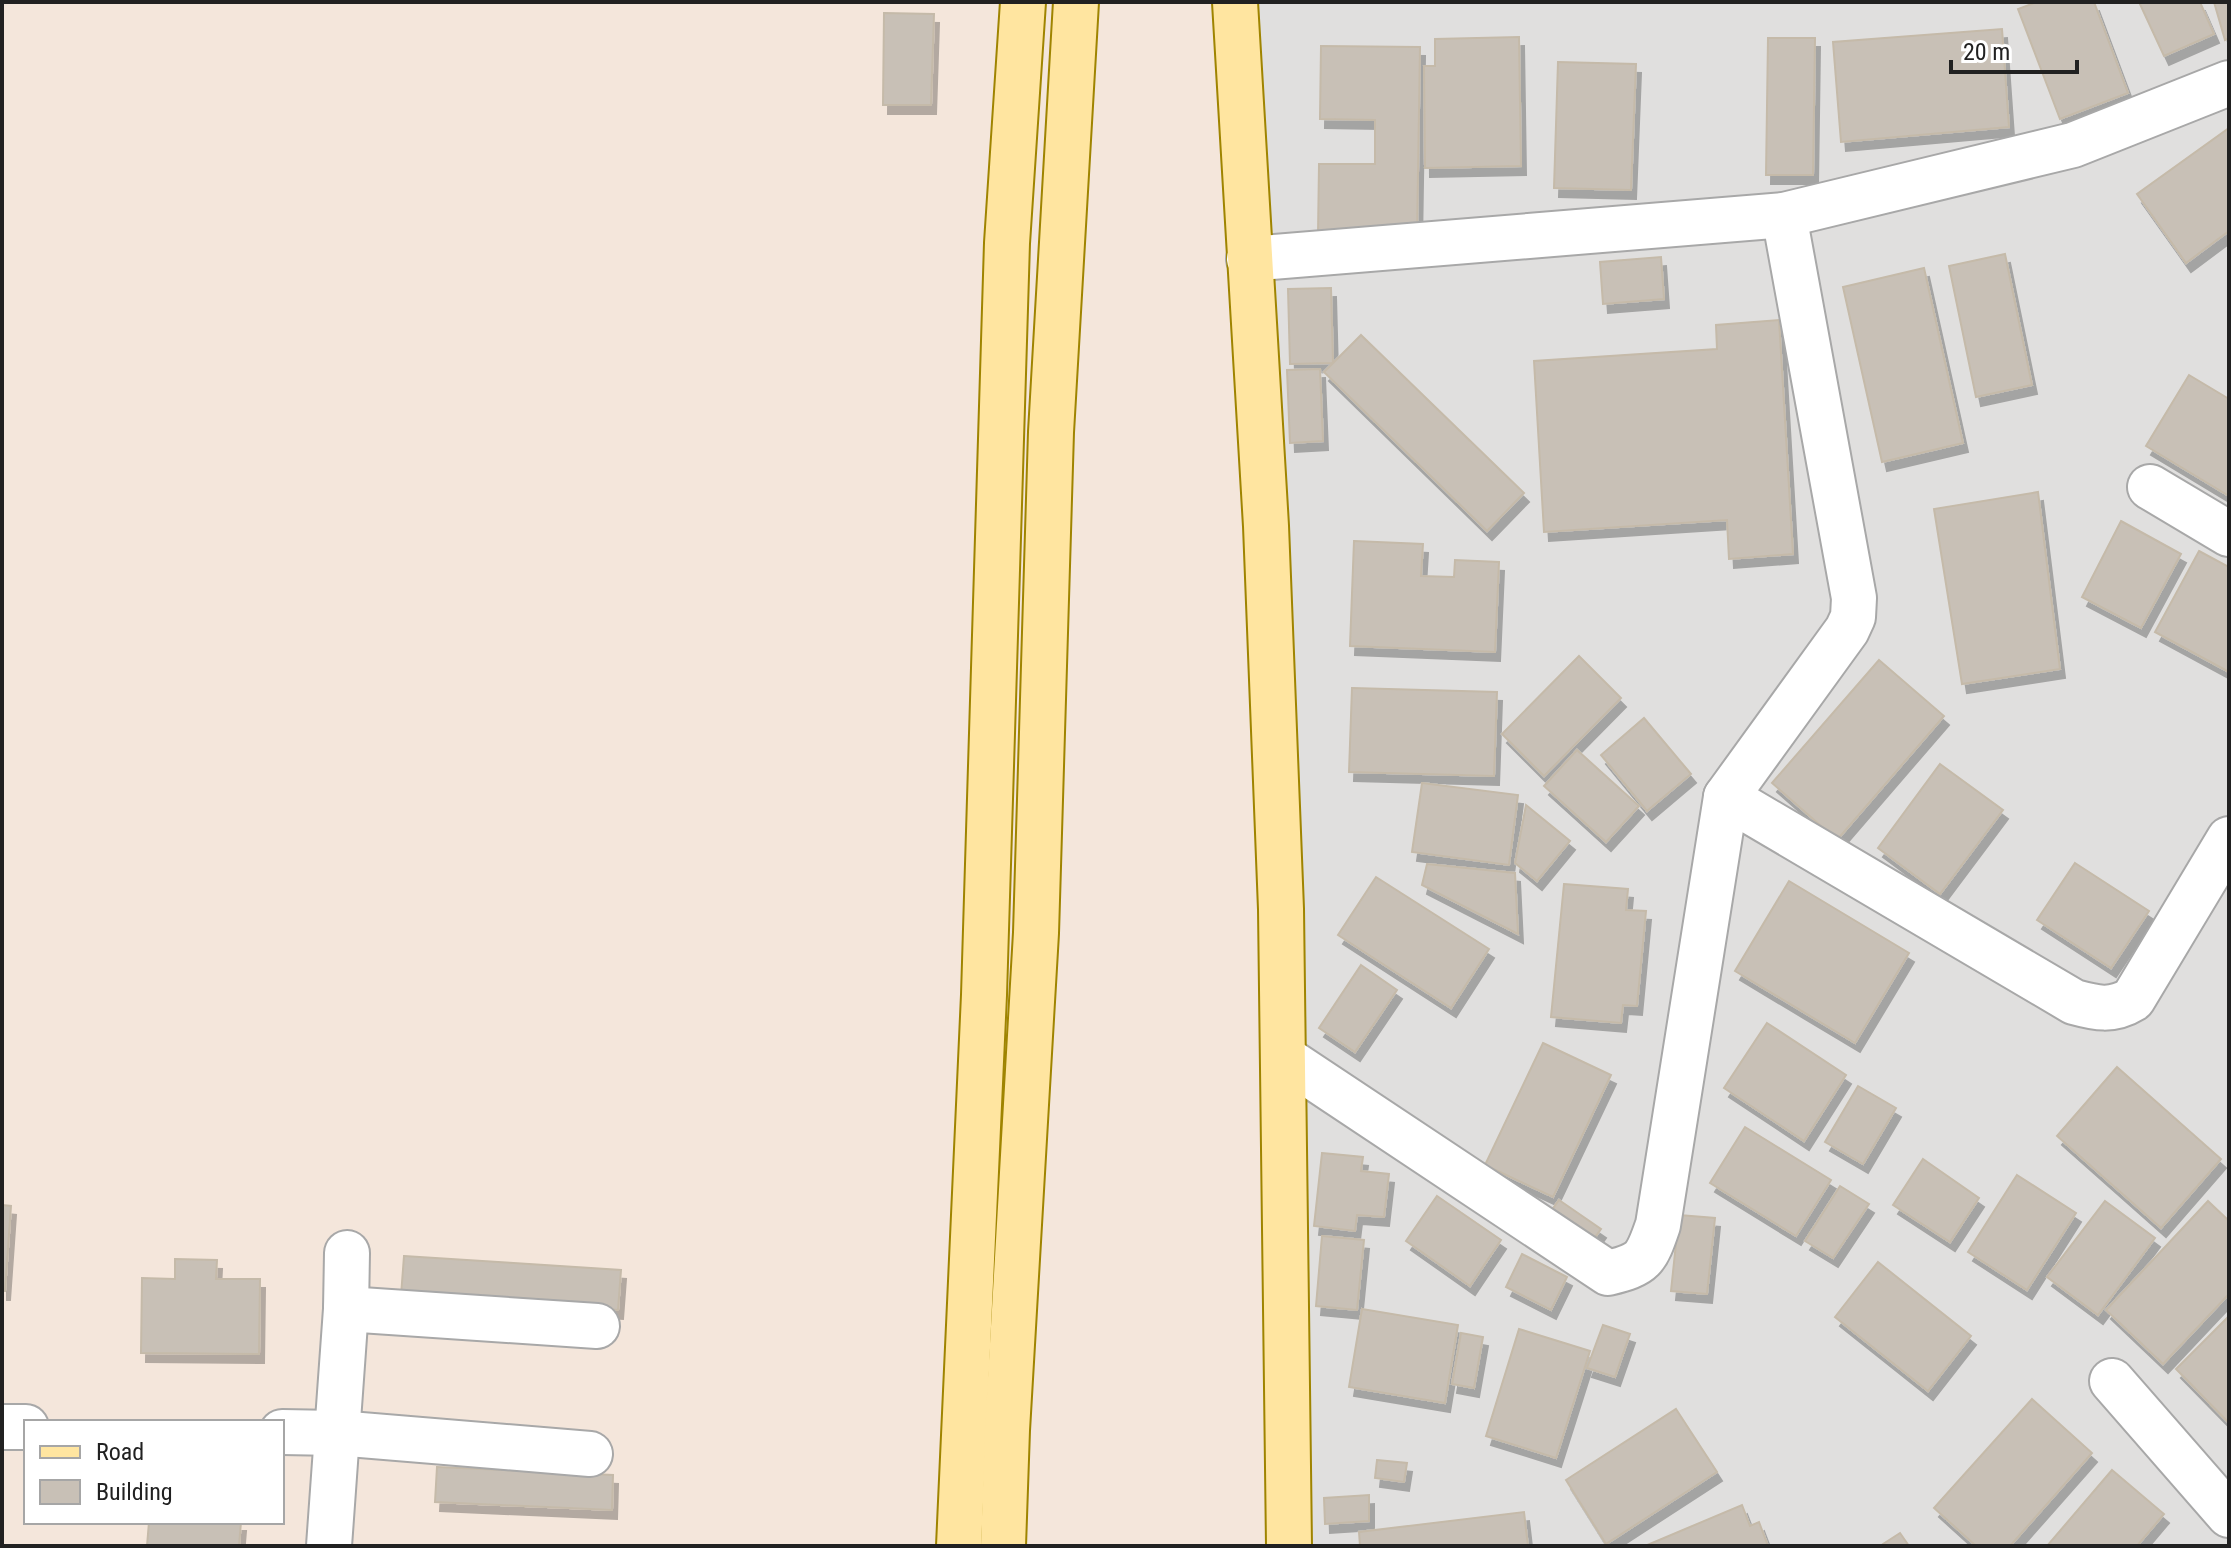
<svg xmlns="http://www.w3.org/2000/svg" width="2231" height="1548" font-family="'Roboto Condensed',sans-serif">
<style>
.residential{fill:#e0dfde}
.military{fill:#f4e6db;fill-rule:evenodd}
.building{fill:#c8c0b6;stroke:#c5baa9;stroke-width:2;filter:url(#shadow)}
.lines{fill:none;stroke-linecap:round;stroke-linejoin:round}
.minor-casing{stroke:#a8a8a8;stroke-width:48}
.major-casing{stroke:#9f8400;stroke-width:48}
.minor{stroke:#fff;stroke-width:44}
.major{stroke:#ffe5a0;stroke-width:44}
</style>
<defs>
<filter id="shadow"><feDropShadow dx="5" dy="9" stdDeviation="0" flood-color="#0004"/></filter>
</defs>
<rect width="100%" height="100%" fill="#f2f0e8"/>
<polygon class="residential" points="1213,2 2229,2 2229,1546 1250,1546"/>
<path class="military" d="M2 2H1255L1307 1546H2ZM26 1422H282V1522H26Z"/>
<g class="building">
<polygon points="2037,2 2094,2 2128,93 2060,119 2018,9"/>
<polygon points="2139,2 2200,2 2214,34 2164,56"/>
<polygon points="2214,2 2229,2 2229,38 2225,40"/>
<polygon points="884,13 934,14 931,105 883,105"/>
<polygon points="2002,29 2009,127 1841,142 1833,42"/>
<polygon points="1519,37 1521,166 1425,168 1424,66 1435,66 1435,39"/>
<polygon points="1768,38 1815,38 1813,175 1766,175"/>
<polygon points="1321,46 1420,47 1417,236 1318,235 1319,164 1375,164 1375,120 1320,119"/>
<polygon points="1558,62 1636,64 1631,190 1554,188"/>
<polygon points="2229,128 2229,231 2186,263 2137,194"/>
<polygon points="2005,254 2032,385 1976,397 1949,266"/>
<polygon points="1661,257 1664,299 1603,304 1600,262"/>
<polygon points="1924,268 1963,443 1882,462 1843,287"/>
<polygon points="1331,288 1333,363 1290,364 1288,289"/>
<polygon points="1779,320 1793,554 1729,559 1727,520 1544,532 1534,361 1717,349 1716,325"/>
<polygon points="1361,335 1524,493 1487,531 1324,372"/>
<polygon points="1320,369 1323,441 1290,443 1287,370"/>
<polygon points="2189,375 2229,399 2229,496 2146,446"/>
<polygon points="2038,492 2060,669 1962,684 1934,509"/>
<polygon points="2121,521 2181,554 2141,628 2082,597"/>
<polygon points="1354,541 1423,544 1421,576 1454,577 1455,560 1499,562 1495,652 1350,646"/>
<polygon points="2199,551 2229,567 2229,672 2155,632"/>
<polygon points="1579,656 1621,698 1544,776 1502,734"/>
<polygon points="1879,660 1944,716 1837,840 1772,783"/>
<polygon points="1352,688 1497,692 1494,776 1349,772"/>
<polygon points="1644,718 1691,774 1647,811 1601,755"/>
<polygon points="1577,750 1639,806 1606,842 1544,786"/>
<polygon points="1940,764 2003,810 1940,894 1878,848"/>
<polygon points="1422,783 1518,795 1509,865 1412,852"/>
<polygon points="1526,805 1570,841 1537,881 1515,863"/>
<polygon points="2075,863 2149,911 2111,968 2037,920"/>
<polygon points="1427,864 1515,873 1518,934 1422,885"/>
<polygon points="1376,877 1489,949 1451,1008 1338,935"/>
<polygon points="1789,881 1909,953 1855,1043 1735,971"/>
<polygon points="1564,884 1628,889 1626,910 1646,911 1637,1006 1623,1005 1621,1023 1551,1017"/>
<polygon points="1361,965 1397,990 1355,1052 1319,1028"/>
<polygon points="1767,1023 1846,1075 1804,1141 1724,1088"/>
<polygon points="1543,1043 1611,1075 1553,1197 1485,1165"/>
<polygon points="2117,1067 2221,1159 2161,1228 2057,1136"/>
<polygon points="1858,1086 1896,1108 1863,1164 1825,1142"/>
<polygon points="1745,1127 1831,1180 1796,1236 1710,1183"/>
<polygon points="1322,1153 1363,1157 1361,1171 1389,1174 1384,1217 1357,1215 1355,1231 1314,1226"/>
<polygon points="1923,1159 1979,1198 1950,1242 1893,1205"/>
<polygon points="2017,1175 2076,1213 2027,1290 1968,1252"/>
<polygon points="1840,1186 1869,1204 1833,1258 1805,1241"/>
<polygon points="1437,1196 1501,1240 1470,1286 1406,1241"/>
<polygon points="1559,1200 1601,1229 1588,1247 1546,1218"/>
<polygon points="2105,1201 2155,1238 2098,1315 2047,1277"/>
<polygon points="2208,1201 2229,1221 2229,1294 2163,1364 2106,1310"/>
<polygon points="2,1205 11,1206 5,1291 2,1291"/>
<polygon points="1679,1215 1715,1218 1707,1294 1671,1291"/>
<polygon points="1322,1236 1364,1240 1357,1310 1316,1306"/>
<polygon points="1522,1254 1567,1277 1551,1310 1506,1287"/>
<polygon points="404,1256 621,1270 618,1310 401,1296"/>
<polygon points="175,1259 217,1260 216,1279 260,1279 259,1354 141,1353 142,1278 175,1279"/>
<polygon points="1878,1262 1971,1336 1928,1391 1835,1317"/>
<polygon points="1362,1309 1458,1325 1445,1403 1349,1387"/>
<polygon points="2229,1316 2229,1421 2228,1422 2176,1369"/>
<polygon points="1603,1325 1630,1334 1615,1377 1587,1368"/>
<polygon points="1519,1329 1590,1351 1556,1458 1486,1436"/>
<polygon points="1461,1333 1483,1337 1474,1388 1452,1384"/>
<polygon points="2032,1399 2092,1453 2010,1546 1976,1546 1934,1508"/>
<polygon points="1676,1409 1717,1472 1606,1544 1566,1480"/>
<polygon points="1377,1460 1407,1463 1404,1482 1375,1478"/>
<polygon points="437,1467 613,1475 612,1510 435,1502"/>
<polygon points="2112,1470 2164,1514 2137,1546 2047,1546"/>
<polygon points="1369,1495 1369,1521 1325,1524 1324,1498"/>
<polygon points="1742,1505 1750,1526 1759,1522 1768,1546 1645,1546"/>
<polygon points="1524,1512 1528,1546 1360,1546 1359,1532"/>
<polygon points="149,1522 241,1522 239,1546 147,1546"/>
<polygon points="1900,1533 1909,1546 1880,1546"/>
</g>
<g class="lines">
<g class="minor-casing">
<g id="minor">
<polyline points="1249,259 1784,215 2073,145 2229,83"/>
<polyline points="2150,487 2229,534"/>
<path d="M1726 797 2074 1002C2096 1008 2112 1012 2133 999L2229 839"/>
<path d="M1283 1057 1608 1273C1644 1264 1646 1260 1658 1225L1726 797 1847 630 1853 617 1854 598 1784 215"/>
<polyline points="346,1309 597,1326"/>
<polyline points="2112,1381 2229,1515"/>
<polyline points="2,1427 26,1427"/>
<polyline points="282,1432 337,1433 590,1454"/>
<polyline points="329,1546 346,1309 347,1253"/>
</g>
</g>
<g class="major-casing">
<g id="major">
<polyline points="1235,2 1266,526 1281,909 1289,1546"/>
<polyline points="959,1546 984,995 1007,243 1023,2"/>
<polyline points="1003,1546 1007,1430 1036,933 1051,432 1076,2"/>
</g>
</g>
<use href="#minor" class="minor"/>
<use href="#major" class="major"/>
</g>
<rect width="2231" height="1548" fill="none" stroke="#212121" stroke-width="8"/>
<rect x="24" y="1420" width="260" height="104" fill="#ffffff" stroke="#a6a6a6" stroke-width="2"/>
<rect x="40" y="1446" width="40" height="12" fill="#ffe5a0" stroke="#a6a6a6" stroke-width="2"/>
<text x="96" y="1460" font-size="24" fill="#212121">Road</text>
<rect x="40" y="1480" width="40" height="24" fill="#c8c0b6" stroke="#a6a6a6" stroke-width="2"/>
<text x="96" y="1500" font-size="24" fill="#212121">Building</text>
<path d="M1951 60v12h126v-12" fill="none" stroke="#212121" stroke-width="4"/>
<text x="1963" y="60" font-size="24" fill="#212121" stroke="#ffffff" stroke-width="6" paint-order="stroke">20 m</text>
</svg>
